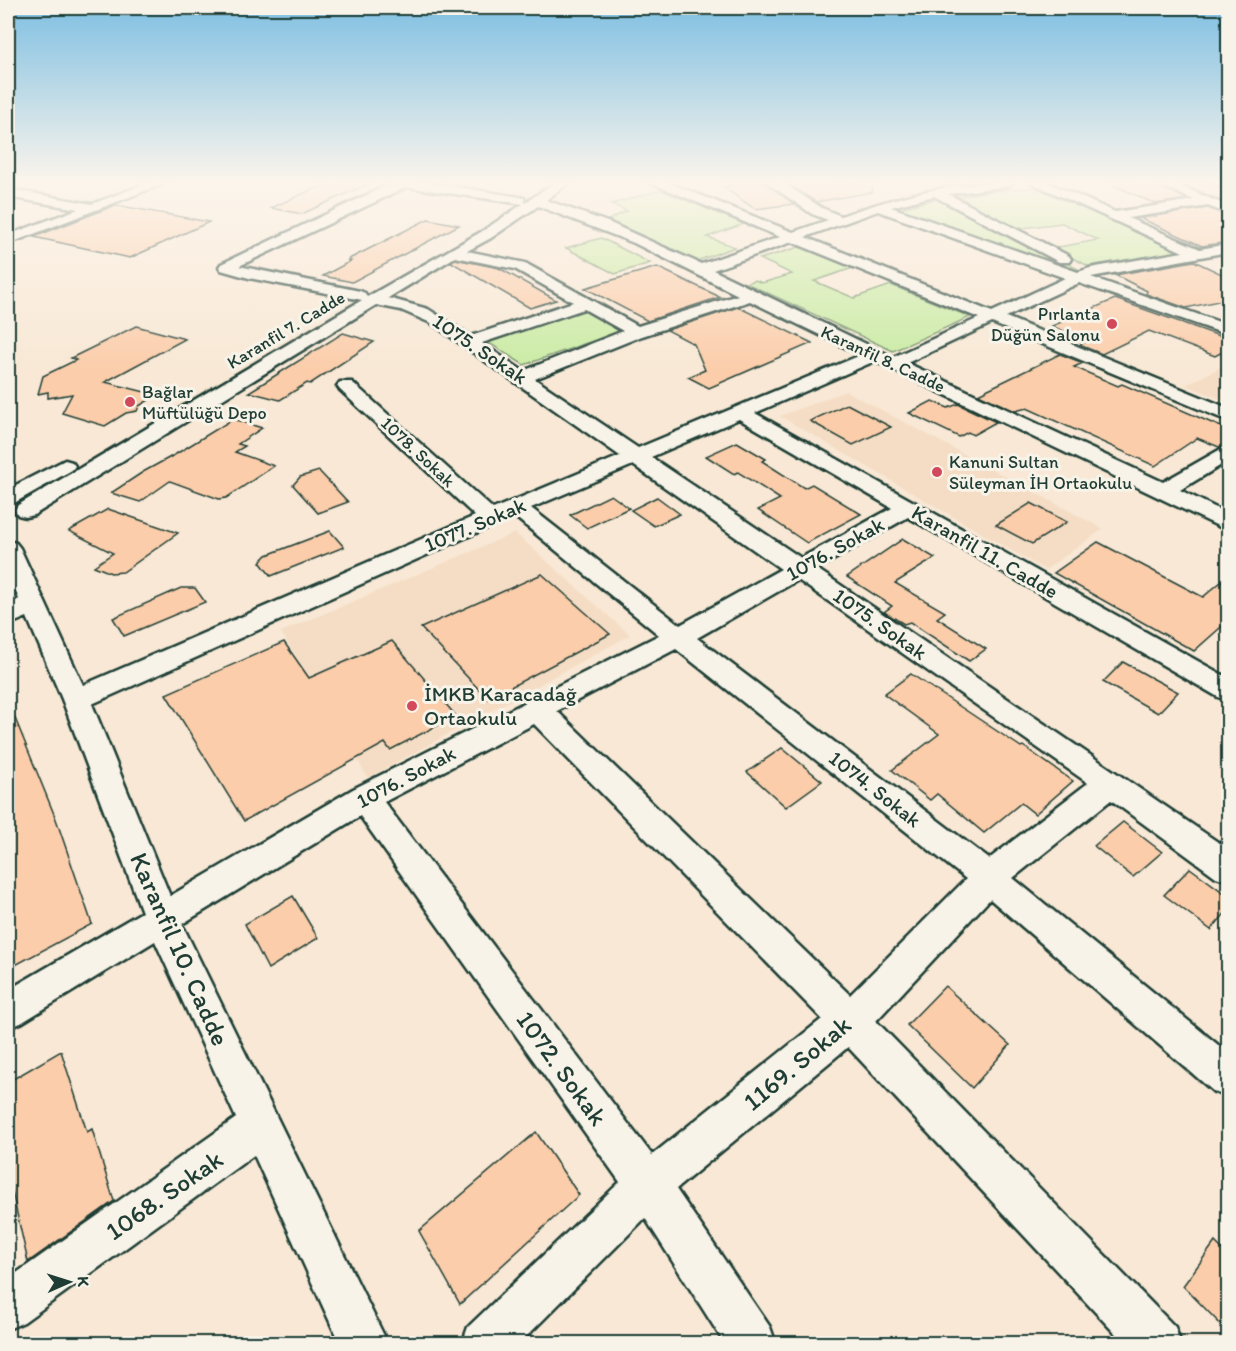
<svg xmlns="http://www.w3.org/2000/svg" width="1236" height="1351" font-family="Itim,sans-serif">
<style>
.built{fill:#f5ddc5}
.green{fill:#c9eba3;stroke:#74946c;stroke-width:1.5}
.building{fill:#fbcdaa;stroke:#1f3d34;stroke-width:1.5}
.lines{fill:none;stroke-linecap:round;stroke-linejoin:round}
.minor-casing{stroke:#1f3d34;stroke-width:5}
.minor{fill:#f7f3e8;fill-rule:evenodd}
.poi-dot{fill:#d1495b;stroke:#f7f3e8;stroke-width:2}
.labels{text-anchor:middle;stroke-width:6;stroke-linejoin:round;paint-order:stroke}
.far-poi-label{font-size:18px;fill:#1f3d34;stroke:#f7f3e8;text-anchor:start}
.far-street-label{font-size:18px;fill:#1f3d34;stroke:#f7f3e8}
.street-label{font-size:21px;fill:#1f3d34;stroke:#f7f3e8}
.poi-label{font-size:21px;fill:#1f3d34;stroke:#f7f3e8;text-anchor:start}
.near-street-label{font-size:26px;fill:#1f3d34;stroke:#f7f3e8}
</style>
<rect width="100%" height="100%" fill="#f8e8d5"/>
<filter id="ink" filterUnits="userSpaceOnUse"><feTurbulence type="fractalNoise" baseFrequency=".0167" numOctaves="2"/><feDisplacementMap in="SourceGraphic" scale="12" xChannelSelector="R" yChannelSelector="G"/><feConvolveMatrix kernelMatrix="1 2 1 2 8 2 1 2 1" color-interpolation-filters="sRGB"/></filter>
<g filter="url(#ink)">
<g class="built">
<polygon points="1225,365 1228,367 1228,402 1186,385"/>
<polygon points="846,391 1103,529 1045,570 780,416"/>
<polygon points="515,533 630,635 368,778 281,632"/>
</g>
<g class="green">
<polygon points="1035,187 1177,250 1178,252 1088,266 1053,248 1098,240 1062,223 1014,229 953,198 983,192"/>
<polygon points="661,190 744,224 707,237 735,247 697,261 608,220 627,211 611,204"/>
<polygon points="940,198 1080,270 1071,273 898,209"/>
<polygon points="601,238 650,263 615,274 566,248"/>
<polygon points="799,247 853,268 814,281 854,298 891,285 970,317 893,351 746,283 755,280 762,283 792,274 760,259"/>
<polygon points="572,311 584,311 618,328 618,332 524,365 486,341"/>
</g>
<g class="building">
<polygon points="329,182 372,182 302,214 271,208"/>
<polygon points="726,182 764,182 794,204 755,209 723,187 731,186"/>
<polygon points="786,182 872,182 873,192 816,202"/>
<polygon points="1106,182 1152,182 1186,199 1156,204"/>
<polygon points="1178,182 1211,182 1228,192 1228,204"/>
<polygon points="116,205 209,222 130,258 34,237"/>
<polygon points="1208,208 1228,216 1228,242 1202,246 1140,218"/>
<polygon points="428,219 459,225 352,282 323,276 351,261 348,260 351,258"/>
<polygon points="455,259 499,268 556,300 530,308 451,262"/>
<polygon points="1194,261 1228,277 1228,299 1186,308 1146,294 1147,291 1115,275"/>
<polygon points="657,267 720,297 648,321 585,288"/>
<polygon points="1115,299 1228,339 1228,349 1215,356 1149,331 1102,354 1079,345 1087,341 1052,326"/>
<polygon points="738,307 812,343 709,388 688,377 705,370 694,344 667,330"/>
<polygon points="136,326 185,339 105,382 157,395 139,406 137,411 126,413 105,426 62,413 72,394 48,398 48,392 38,394 43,376 76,360 71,358"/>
<polygon points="343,333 374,342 310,384 307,383 280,400 249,392"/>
<polygon points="1060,354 1083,363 1074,367 1118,386 1122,384 1228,430 1228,445 1219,447 1197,438 1155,466 1027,408 1015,411 978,394"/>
<polygon points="932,401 948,408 958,404 996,422 973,435 968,432 959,437 909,413"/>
<polygon points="847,404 891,427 853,445 810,421"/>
<polygon points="233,419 262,428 238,444 245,446 235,452 274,466 226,498 219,499 170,481 140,502 111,493 143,472 176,454"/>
<polygon points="737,442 766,459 762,461 804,488 812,484 861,514 807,543 758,510 780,499 738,472 734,474 706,456"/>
<polygon points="319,471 348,502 318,513 293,485 300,477"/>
<polygon points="611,495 629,508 587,528 570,515"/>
<polygon points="657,497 680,514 654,526 631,510"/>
<polygon points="1031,503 1067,522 1032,544 996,525"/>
<polygon points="108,509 178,533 123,572 111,573 94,566 113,553 69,531"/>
<polygon points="330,531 344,547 271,576 260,562 267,555"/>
<polygon points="903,539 935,558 895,583 945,612 937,618 986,649 969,661 910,622 904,624 884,612 892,606 847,577"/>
<polygon points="1098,542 1203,597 1228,576 1228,621 1194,651 1054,573"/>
<polygon points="542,574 610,634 488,699 421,628"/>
<polygon points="181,588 195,588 205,602 124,636 113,618"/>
<polygon points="392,641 456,716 390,750 385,743 244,821 166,694 284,642 309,678"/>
<polygon points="1123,662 1150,677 1178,692 1158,713 1103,682"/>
<polygon points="911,674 1021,747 1023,746 1073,781 1035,814 1021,803 984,833 937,794 930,800 892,770 939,734 884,694"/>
<polygon points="8,701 56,819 92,924 8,969"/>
<polygon points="782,748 822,781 786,807 747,772"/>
<polygon points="1123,822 1162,852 1133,877 1094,846"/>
<polygon points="1190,868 1228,896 1228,910 1211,930 1164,895"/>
<polygon points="293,896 318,938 268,969 245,924"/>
<polygon points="945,986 1010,1045 972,1088 907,1025"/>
<polygon points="61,1051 87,1132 92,1129 114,1201 28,1262 8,1174 8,1082"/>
<polygon points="536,1132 579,1195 460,1304 419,1231"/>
<polygon points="1215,1242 1228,1255 1228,1332 1183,1286"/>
</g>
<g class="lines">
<g class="minor-casing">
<g id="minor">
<polygon points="150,182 168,182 8,244 8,235 78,209 8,197 8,189 92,204"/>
<path d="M394 182H425L520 197 524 198 525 203 555 182H570L546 200 610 223 701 264 780 237 649 182H667L793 232 828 220 812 214 766 182H781L822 208 841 216C898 196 953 182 1014 182L1008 186 948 194 1069 256 1071 259 1069 262H1059L934 196 891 207 1078 272 1090 268 1183 252 1030 182H1047L1115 212 1194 200 1154 182H1171L1228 206V214L1208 206 1128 218 1200 249 1228 244V252L1091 277 1228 325V335L1079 283 1006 317 1228 408V421L992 323 907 363 1163 482 1221 449 1228 447V461L1180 490 1228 514V529L1220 527 875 361 755 413 1228 678V700L1218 697 908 517 817 569 1228 849V881L1216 877 1111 800 1013 878 1228 1053V1097L1214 1092 990 899 876 1021 1175 1327 1181 1344H1125L848 1047 676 1189 770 1327 776 1344H725L645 1218 519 1344H462L468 1327 620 1182 360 816 182 924 388 1344H340L254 1155 24 1322 8 1329V1279L236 1118 155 941 21 1023 8 1028V990L142 912 62 699 27 617 8 625V606L19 599 8 573V541L16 543 20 548 83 685 475 516 340 390 337 386 340 382H352L493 509 620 456 431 323 401 310 376 305 34 515 26 517 18 515 15 510 18 505 362 300 249 278 221 270 219 267 221 264ZM407 187 523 204 481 232 367 297 365 293 360 291 239 266ZM538 206 634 243 738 295 638 326 525 263 467 251 491 238ZM878 211 1065 278 992 312 805 237ZM792 242 979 318 893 357 713 270ZM455 257 515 269 573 302 471 336 428 309 388 298ZM750 301 861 355 638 448 535 379 642 336ZM584 309 623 331 523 371 482 343ZM739 419 892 508 801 558 651 457ZM633 465 781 569 680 625 531 508ZM514 516 659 635 353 789 170 896 92 704ZM798 580 1088 783 989 859 697 638ZM676 649 966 879 850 995 557 711ZM534 724 822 1019 652 1155 384 802Z"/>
<polygon points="1213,182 1228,182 1228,190"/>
<polygon points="65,460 72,462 75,466 72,470 16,502 8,503 8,489"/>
</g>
</g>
<use href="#minor" class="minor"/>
</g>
</g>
<linearGradient id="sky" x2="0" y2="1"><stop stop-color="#7ebfe2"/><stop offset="0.49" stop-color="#fcf5ec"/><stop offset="1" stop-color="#fcf5ec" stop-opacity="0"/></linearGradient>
<rect width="1236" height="372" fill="url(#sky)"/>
<g class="poi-dot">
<circle cx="1112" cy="324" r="6"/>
<circle cx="130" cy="402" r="6"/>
<circle cx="937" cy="472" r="6"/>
<circle cx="412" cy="706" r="6"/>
</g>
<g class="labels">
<g class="far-poi-label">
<text x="1100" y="320" text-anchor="end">Pırlanta<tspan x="1100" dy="21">Düğün Salonu</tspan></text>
<text x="142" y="398">Bağlar<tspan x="142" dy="21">Müftülüğü Depo</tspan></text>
<text x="949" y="468">Kanuni Sultan<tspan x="949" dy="21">Süleyman İH Ortaokulu</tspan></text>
</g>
<g class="far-street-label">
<text transform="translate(286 330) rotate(-31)" y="6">Karanfil 7. Cadde</text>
<text transform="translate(883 359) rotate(25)" y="6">Karanfil 8. Cadde</text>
<text transform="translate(418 452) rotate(43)" y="6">1078. Sokak</text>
</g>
<g class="street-label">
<text transform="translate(480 349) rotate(34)" y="7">1075. Sokak</text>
<text transform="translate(475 525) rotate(-23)" y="7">1077. Sokak</text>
<text transform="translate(835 549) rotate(-29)" y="7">1076. Sokak</text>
<text transform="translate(985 552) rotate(30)" y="7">Karanfil 11. Cadde</text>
<text transform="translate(880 624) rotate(35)" y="7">1075. Sokak</text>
<text transform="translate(406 777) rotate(-28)" y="7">1076. Sokak</text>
<text transform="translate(875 789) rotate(38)" y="7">1074. Sokak</text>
</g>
<g class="poi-label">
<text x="424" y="701">İMKB Karacadağ<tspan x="424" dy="24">Ortaokulu</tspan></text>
</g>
<g class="near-street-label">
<text transform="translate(180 949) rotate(66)" y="9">Karanfil 10. Cadde</text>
<text transform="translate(797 1063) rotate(-40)" y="9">1169. Sokak</text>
<text transform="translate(562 1068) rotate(54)" y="9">1072. Sokak</text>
<text transform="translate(164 1195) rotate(-35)" y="9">1068. Sokak</text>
</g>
</g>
<rect width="1236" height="1351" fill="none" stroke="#f7f3e8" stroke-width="30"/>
<rect x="15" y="15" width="1206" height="1321" fill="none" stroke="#1f3d34" stroke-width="2" filter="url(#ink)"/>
<g transform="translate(69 1282) rotate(87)" stroke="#f7f3e8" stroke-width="4.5" paint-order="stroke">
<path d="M0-4.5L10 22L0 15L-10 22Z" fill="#1f3d34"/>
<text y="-9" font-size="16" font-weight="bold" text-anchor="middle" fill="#1f3d34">K</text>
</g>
</svg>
